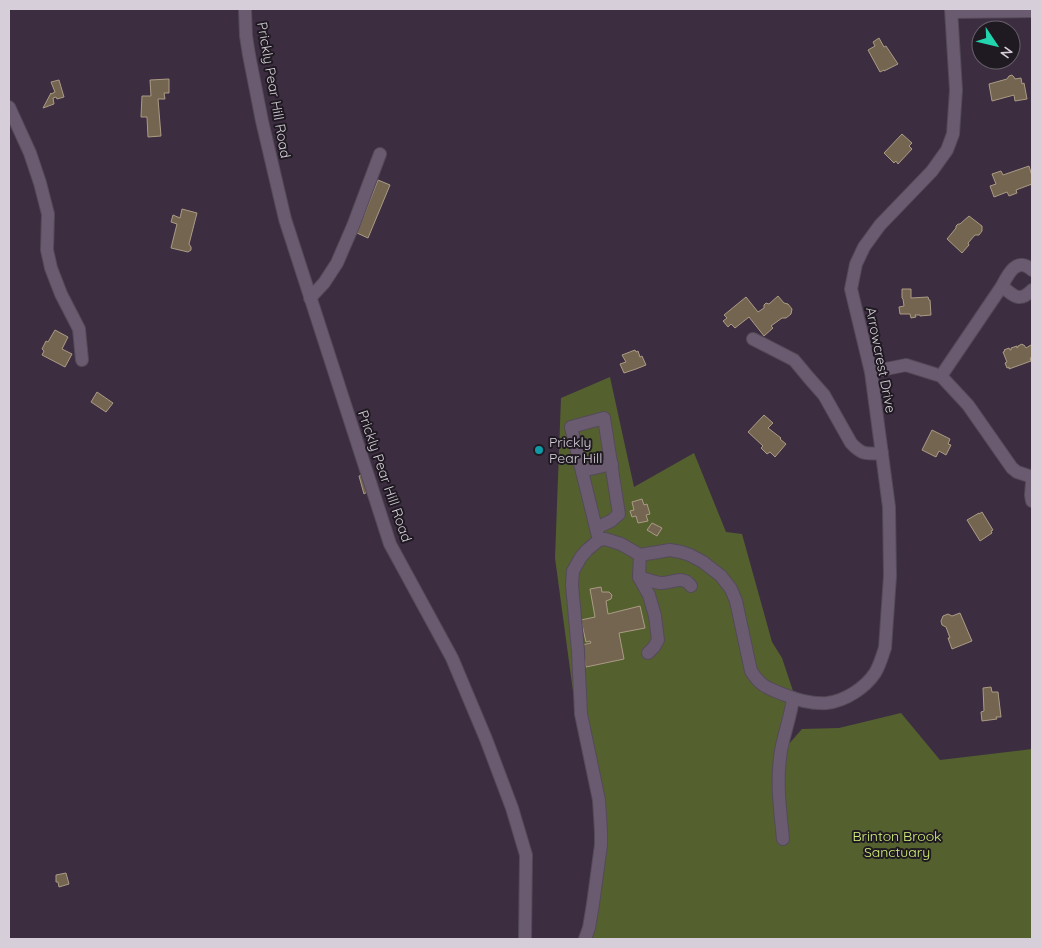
<svg xmlns="http://www.w3.org/2000/svg" width="1041" height="948" font-family="Quicksand,sans-serif">
<style>
.green{fill:#54612f}
.building{fill:#746551;stroke:#ab9b85}
.lines{fill:none;stroke-linecap:round;stroke-linejoin:round}
.minor-casing{stroke:#544a59;stroke-width:14}
.minor{stroke:#6b5b70;stroke-width:12}
.culture-dot{fill:#0f9aa8;stroke:#1f1921;stroke-width:2}
.labels{text-anchor:middle;stroke-width:4;stroke-linejoin:round;paint-order:stroke}
.street-label{font-size:14px;fill:#d6ced9;stroke:#1f1921}
.poi-label{font-size:14px;fill:#d6ced9;stroke:#1f1921;text-anchor:start}
.park-label{font-size:14px;fill:#d3f279;stroke:#1f1921}
</style>
<rect width="100%" height="100%" fill="#3c2e40"/>
<polygon class="green" points="610,377 634,487 694,453 726,532 742,534 772,642 782,658 794,694 796,711 788,745 802,729 839,728 901,713 940,760 1032,749 1032,939 580,939 587,907 595,840 593,799 575,706 555,558 561,398"/>
<g class="building">
<polygon points="879,38 884,47 886,46 898,64 884,71 884,70 880,72 868,50 875,46 873,42"/>
<polygon points="1012,75 1014,77 1015,79 1021,78 1022,84 1024,83 1027,99 1015,101 1014,95 992,101 989,84 1007,79 1009,76"/>
<polygon points="169,79 169,93 164,93 165,99 158,99 161,136 148,137 147,117 141,117 142,96 151,96 150,80"/>
<polygon points="59,80 64,97 57,99 56,97 53,98 54,104 43,108 51,93 51,94 55,92 51,82"/>
<polygon points="902,134 912,143 909,146 912,149 898,164 896,161 894,163 884,153"/>
<polygon points="1029,166 1032,176 1032,184 1016,190 1017,193 1009,196 1007,192 994,197 990,186 996,184 992,174 1001,171 1003,175"/>
<polygon points="378,180 390,185 368,238 357,233"/>
<polygon points="182,209 197,213 189,244 191,247 191,250 188,252 171,248 177,224 171,222 173,215 180,218"/>
<polygon points="969,216 982,226 982,231 979,235 975,235 968,243 969,245 962,253 947,239 956,228 956,226 958,224 960,224"/>
<polygon points="902,289 911,289 911,298 928,297 929,300 930,300 931,315 920,316 920,315 915,315 916,317 911,318 910,314 900,314 899,307 904,306 903,299 902,298"/>
<polygon points="778,296 784,303 788,304 792,309 791,314 786,318 782,318 771,326 773,328 764,336 749,317 735,328 731,324 728,327 723,321 727,318 724,315 746,297 758,312 764,308 764,305 766,303 769,304"/>
<polygon points="55,330 68,337 62,349 72,354 65,367 42,355 44,351 42,349 46,341 48,342"/>
<polygon points="1022,344 1023,345 1024,345 1026,348 1031,345 1032,346 1032,357 1030,358 1031,361 1009,369 1009,367 1007,368 1005,363 1007,362 1003,352 1005,351 1004,350 1009,348 1010,350 1011,350 1011,348 1017,346 1017,348 1018,347 1018,346"/>
<polygon points="635,350 636,352 638,351 640,357 642,356 646,365 636,369 624,373 620,364 626,362 622,355"/>
<polygon points="97,392 113,403 106,412 91,402"/>
<polygon points="764,415 773,423 768,428 781,438 780,439 786,444 775,457 770,452 767,454 761,448 763,446 748,432"/>
<polygon points="932,430 950,439 948,444 951,445 946,455 939,451 936,457 922,450"/>
<polygon points="362,475 367,492 364,494 359,476"/>
<polygon points="642,499 644,505 647,504 650,514 646,515 648,521 638,523 636,516 632,517 630,511 634,510 632,502"/>
<polygon points="982,512 993,530 991,531 992,533 980,541 967,520 979,513 979,514"/>
<polygon points="652,523 662,528 657,536 647,530"/>
<polygon points="601,587 602,592 609,592 612,595 611,599 606,601 608,614 640,606 645,628 619,633 624,659 586,667 582,645 591,643 590,641 586,642 581,620 595,617 590,589"/>
<polygon points="960,613 972,641 952,649 948,638 950,638 946,627 942,625 941,621 943,616 948,614 952,616"/>
<polygon points="991,687 992,692 998,692 1001,717 996,717 997,719 982,721 981,712 984,711 983,688"/>
<polygon points="66,873 69,884 59,887 58,882 56,882 56,875"/>
</g>
<g class="lines">
<g class="minor-casing">
<g id="minor">
<polyline points="245,9 246,36 249,55 262,121 285,219 390,544 452,658 486,739 512,808 526,855 525,939"/>
<polyline points="952,12 1032,11"/>
<polyline points="9,107 30,153 40,183 48,214 47,250 51,268 61,294 79,329 82,360"/>
<path d="M1002 286C1013 296 1020 303 1032 290"/>
<polyline points="310,298 324,283 337,263 353,226 380,154"/>
<path d="M753 339 794 360 809 378 824 395 851 443C862 455 866 454 882 453"/>
<polyline points="871,372 906,365 941,376 968,405 1012,468 1017,472 1032,477"/>
<path d="M941 376 1002 286C1008 274 1017 256 1032 270"/>
<polyline points="582,471 612,464"/>
<polyline points="1032,483 1031,495 1032,501"/>
<polyline points="596,528 611,521 619,514 604,418 571,427 596,528 599,540"/>
<polyline points="640,555 639,577 649,595 655,616 658,640 654,647 648,653"/>
<path d="M639 577C646 579 653 582 660 583 671 584 683 574 691 586"/>
<path d="M783 839C780 809 776 781 781 751 784 733 791 716 793 698"/>
<path d="M585 939 589 928 593 904 601 845V832L599 800 581 714 578 651 572 585 573 571 581 557 587 550 599 540 605 539 621 544 640 555 670 550 681 552 690 555 703 562 721 576 731 589 736 601 751 671C761 687 768 688 785 695 797 700 813 704 827 703 845 701 865 688 875 673 880 665 882 656 885 648L890 576 889 507 871 372 851 289 856 264 864 247 880 225 932 171 947 150 953 134 956 90 951 9"/>
</g>
</g>
<use href="#minor" class="minor"/>
</g>
<circle class="culture-dot" cx="539" cy="450" r="5"/>
<g class="labels">
<g class="street-label">
<text transform="translate(274 90) rotate(80)" y="5">Prickly Pear Hill Road</text>
<text transform="translate(881 360) rotate(79)" y="5">Arrowcrest Drive</text>
<text transform="translate(385 476) rotate(71)" y="5">Prickly Pear Hill Road</text>
</g>
<g class="poi-label">
<text x="549" y="447">Prickly<tspan x="549" dy="16">Pear Hill</tspan></text>
</g>
<g class="park-label">
<text x="897" y="841">Brinton Brook<tspan x="897" dy="16">Sanctuary</tspan></text>
</g>
</g>
<rect width="1041" height="948" fill="none" stroke="#d6ced9" stroke-width="20"/>
<g transform="translate(996 45) rotate(125)"><circle r="24" fill="#1f1921" stroke="#68616b"/>
<path d="M0-4L9 19L0 12L-9 19Z" fill="#22d5af"/>
<text y="-8" font-size="14" font-weight="bold" text-anchor="middle" fill="#d6ced9">N</text>
</g>
</svg>
